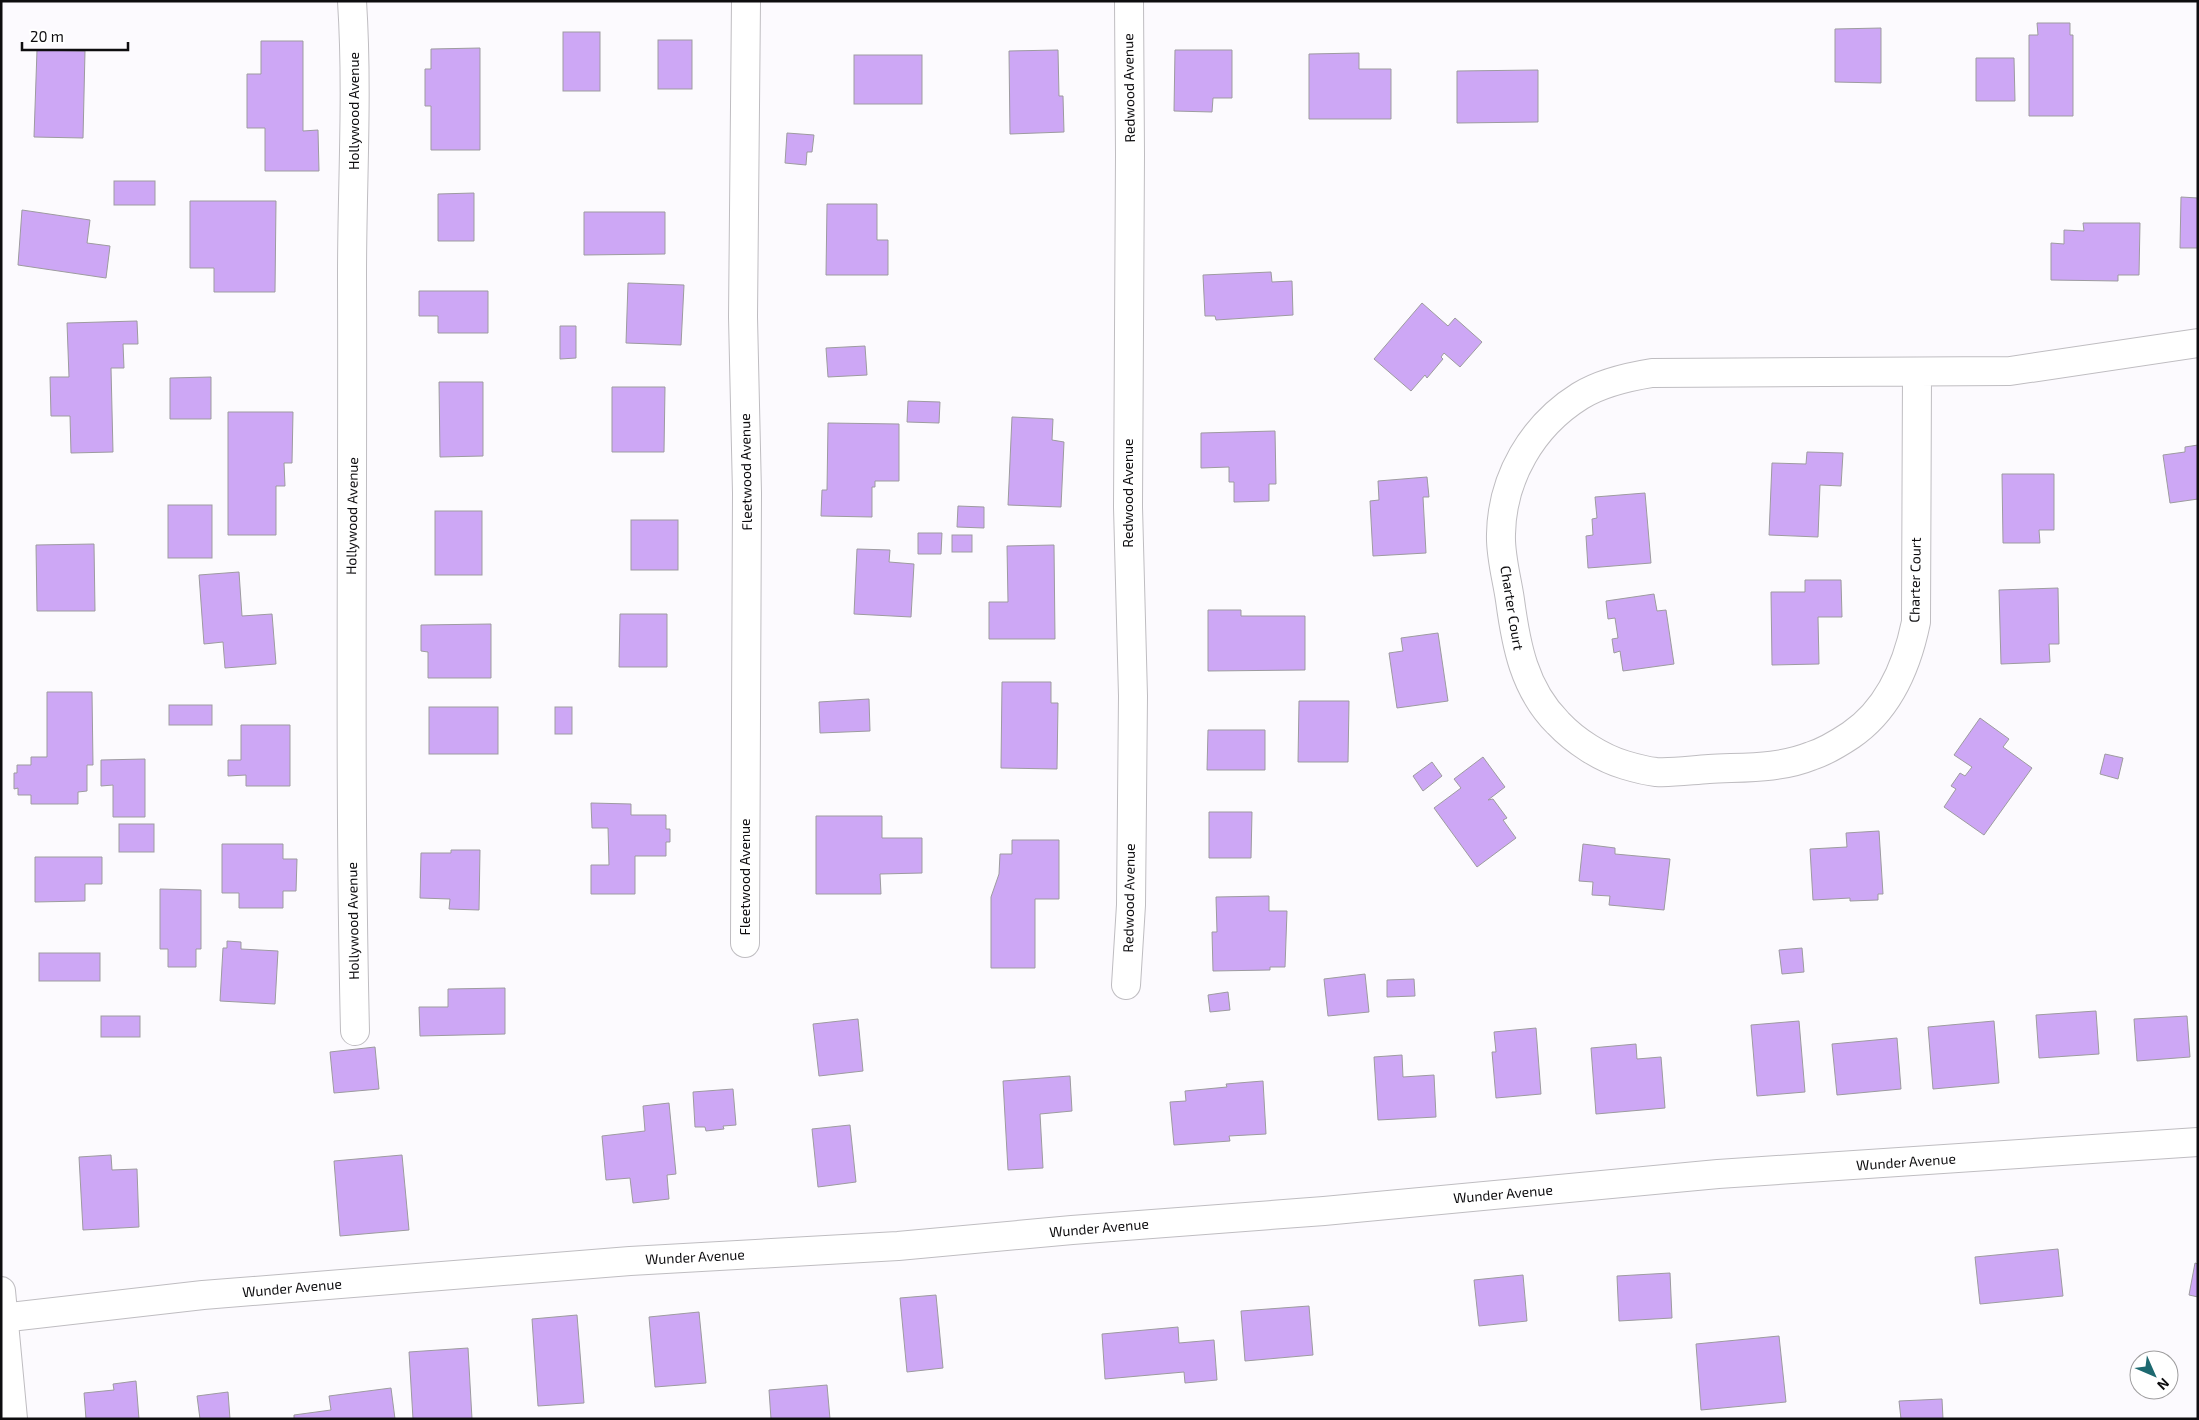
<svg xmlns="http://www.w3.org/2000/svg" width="2199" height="1420" font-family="'Exo 2',sans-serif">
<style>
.building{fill:#cda7f5;stroke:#9d9b9f}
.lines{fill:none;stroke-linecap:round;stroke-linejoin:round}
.minor-casing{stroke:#bfbdc1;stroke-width:30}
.minor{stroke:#fff;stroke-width:28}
.labels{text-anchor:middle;stroke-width:4.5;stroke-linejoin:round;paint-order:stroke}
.street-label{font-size:14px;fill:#0e0d0f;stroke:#fff}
</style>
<rect width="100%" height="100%" fill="#fcfafe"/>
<g class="building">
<polygon points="2037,23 2070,23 2070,35 2073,35 2073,116 2029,116 2029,35 2038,35"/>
<polygon points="1881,28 1881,83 1835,82 1835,29"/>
<rect x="563" y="32" width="37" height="59"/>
<rect x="658" y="40" width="34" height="49"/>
<polygon points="261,41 303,41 303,131 318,130 319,171 265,171 265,128 247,128 247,74 261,74"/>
<polygon points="480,48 480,150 431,150 431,106 425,106 425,69 431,69 431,49"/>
<polygon points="37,50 85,51 83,138 34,137"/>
<polygon points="1058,50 1059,96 1063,96 1064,132 1010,134 1009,51"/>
<polygon points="1175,50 1232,50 1232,98 1213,98 1212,112 1174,111"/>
<polygon points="1359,53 1359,69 1391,69 1391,119 1309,119 1309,54"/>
<rect x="854" y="55" width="68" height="49"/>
<polygon points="1976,58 2014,58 2015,101 1976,101"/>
<polygon points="1538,70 1538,122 1457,123 1457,71"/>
<polygon points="787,133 814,135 812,152 807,152 806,165 785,163"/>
<rect x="114" y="181" width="41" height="24"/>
<polygon points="474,193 474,241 438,241 438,194"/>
<polygon points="2181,197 2198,198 2198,248 2180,248"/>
<polygon points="190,201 276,201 275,292 214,292 214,268 190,268"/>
<polygon points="827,204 877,204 877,240 888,240 888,275 826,275"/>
<polygon points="22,210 90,220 87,243 110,246 106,278 18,265"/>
<polygon points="584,212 665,212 665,254 584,255"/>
<polygon points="2083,223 2140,223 2139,275 2118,275 2118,281 2051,280 2051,243 2064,244 2064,230 2084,231"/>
<polygon points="1271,272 1272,282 1292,281 1293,315 1216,320 1215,316 1205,316 1203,275"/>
<polygon points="628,283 684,285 681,345 626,343"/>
<polygon points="419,291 488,291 488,333 438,333 438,316 419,316"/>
<polygon points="1422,303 1448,326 1455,318 1482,342 1460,367 1444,353 1441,357 1443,359 1427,378 1425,375 1411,391 1374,359"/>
<polygon points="137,321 138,344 123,344 124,368 111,368 113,452 71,453 70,416 51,416 50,377 69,377 67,323"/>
<polygon points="560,326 576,326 576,358 560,359"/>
<polygon points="865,346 867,375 828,377 826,348"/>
<polygon points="211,377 211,419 170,419 170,378"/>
<polygon points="439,382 483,382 483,456 440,457"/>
<polygon points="612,387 665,387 664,452 612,452"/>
<polygon points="908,401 940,402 939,423 907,422"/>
<polygon points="228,412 293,412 292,463 284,463 285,486 276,486 276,535 228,535"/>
<polygon points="1012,417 1053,419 1052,440 1064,442 1061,507 1008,505"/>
<polygon points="828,423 899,424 899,481 875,481 875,487 872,487 872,517 821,516 822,490 827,490"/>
<polygon points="1275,431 1276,484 1269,484 1269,501 1234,502 1234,482 1229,482 1229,467 1201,468 1201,433"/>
<polygon points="2198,445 2198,499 2170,503 2163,455 2185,452 2185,447"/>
<polygon points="1807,452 1843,453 1841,486 1820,485 1818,537 1769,535 1772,463 1806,464"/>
<polygon points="2002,474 2054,474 2054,530 2039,530 2040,543 2003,543"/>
<polygon points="1427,477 1429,497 1423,497 1426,553 1373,556 1370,501 1379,500 1378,481"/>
<polygon points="1645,493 1651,563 1588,568 1586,536 1593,535 1592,519 1597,518 1595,497"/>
<rect x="168" y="505" width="44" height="53"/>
<polygon points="958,506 984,507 984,528 957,527"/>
<rect x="435" y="511" width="47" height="64"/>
<rect x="631" y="520" width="47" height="50"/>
<polygon points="918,533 942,533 941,554 918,554"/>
<rect x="952" y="535" width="20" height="17"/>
<polygon points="94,544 95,611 37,611 36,545"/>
<polygon points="1054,545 1055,639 989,639 989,602 1008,602 1007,546"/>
<polygon points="857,549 890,550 889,562 914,564 911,617 854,614"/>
<polygon points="239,572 242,616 272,614 276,664 225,668 223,642 204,644 199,575"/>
<polygon points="1805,580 1841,580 1842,617 1818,617 1819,664 1772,665 1771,592 1805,592"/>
<polygon points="2058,588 2059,644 2049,644 2050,662 2001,664 1999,590"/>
<polygon points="1654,594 1657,611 1666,610 1674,664 1623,671 1620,651 1614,653 1612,639 1618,638 1615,618 1608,619 1606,601"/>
<polygon points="1208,610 1241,610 1241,616 1305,616 1305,670 1208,671"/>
<polygon points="620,614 667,614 667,667 619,667"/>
<polygon points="491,624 491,678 428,678 428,652 421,651 421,625"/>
<polygon points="1438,633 1448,701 1397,708 1389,653 1403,651 1401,638"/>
<polygon points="1002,682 1051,682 1051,703 1058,703 1057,769 1001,768"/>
<polygon points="47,692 92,692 93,765 87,765 87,791 78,792 78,804 31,804 31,795 18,795 18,788 14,789 14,773 17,773 17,765 31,765 31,757 47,757"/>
<polygon points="869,699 870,731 820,733 819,702"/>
<polygon points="1299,701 1349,701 1348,762 1298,762"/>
<rect x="169" y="705" width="43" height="20"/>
<rect x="429" y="707" width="69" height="47"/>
<rect x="555" y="707" width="17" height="27"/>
<polygon points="1980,718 2009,739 2003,747 2032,768 1984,835 1944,807 1956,789 1951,786 1960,773 1965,776 1972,767 1954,755"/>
<polygon points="241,725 290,725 290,786 246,786 246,775 228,776 228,760 241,760"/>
<polygon points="1208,730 1265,730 1265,770 1207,770"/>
<polygon points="2105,754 2123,758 2118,779 2100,774"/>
<polygon points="1483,757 1505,787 1488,800 1493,799 1507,818 1503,820 1516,838 1477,867 1434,808 1461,788 1454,779"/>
<polygon points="145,759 145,817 113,817 113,785 101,786 101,760"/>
<polygon points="1432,762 1442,776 1423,791 1413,776"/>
<polygon points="591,803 631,804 631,815 666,815 666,829 670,829 670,842 666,842 666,856 635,856 635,894 591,894 591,865 609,865 608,828 592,828"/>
<polygon points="1209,812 1252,812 1251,858 1209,858"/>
<polygon points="816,816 882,816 882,838 922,838 922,873 880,874 881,894 816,894"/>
<rect x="119" y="824" width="35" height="28"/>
<polygon points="1879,831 1883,894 1878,894 1878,900 1850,901 1850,898 1813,900 1810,849 1847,847 1846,833"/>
<polygon points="1012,840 1059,840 1059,899 1035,899 1035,968 991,968 991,897 999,874 1000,854 1012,854"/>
<polygon points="222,844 283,844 283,859 297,859 296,891 283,891 283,908 239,908 239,893 222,893"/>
<polygon points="1583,844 1615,848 1615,854 1670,859 1664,910 1609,905 1610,896 1592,895 1593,882 1579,881"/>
<polygon points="451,850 480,850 479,910 449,909 450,899 420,898 421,853 451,853"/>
<polygon points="35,857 102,857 102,884 85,884 85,901 35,902"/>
<polygon points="160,889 201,890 201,949 196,949 196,967 168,967 168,949 160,949"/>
<polygon points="1269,896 1269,911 1287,911 1285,967 1270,967 1270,970 1213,971 1212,932 1217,932 1216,897"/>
<polygon points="227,941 241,942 241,949 278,951 275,1004 220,1001 223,948 227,948"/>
<polygon points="1802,948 1804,972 1782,974 1779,950"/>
<rect x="39" y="953" width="61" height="28"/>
<polygon points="1365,974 1369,1012 1328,1016 1324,979"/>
<polygon points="1414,979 1415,996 1387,997 1387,980"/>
<polygon points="505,988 505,1034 420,1036 419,1007 448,1007 448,989"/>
<polygon points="1228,992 1230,1010 1210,1012 1208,995"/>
<polygon points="2096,1011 2099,1054 2039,1058 2036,1015"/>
<rect x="101" y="1016" width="39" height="21"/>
<polygon points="2187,1016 2190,1057 2137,1061 2134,1019"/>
<polygon points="858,1019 863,1071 819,1076 813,1024"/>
<polygon points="1799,1021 1805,1092 1757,1096 1751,1025"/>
<polygon points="1994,1021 1999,1083 1933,1089 1928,1027"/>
<polygon points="1536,1028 1541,1094 1496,1098 1492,1052 1496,1052 1494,1032"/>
<polygon points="1897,1038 1901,1089 1837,1095 1832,1044"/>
<polygon points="1636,1044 1637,1059 1661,1057 1665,1108 1596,1114 1591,1048"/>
<polygon points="375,1047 379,1089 334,1093 330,1052"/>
<polygon points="1402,1055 1403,1077 1434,1075 1436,1117 1378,1120 1374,1057"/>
<polygon points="1070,1076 1072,1111 1040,1114 1043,1168 1008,1170 1003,1081"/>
<polygon points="1263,1081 1266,1134 1229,1136 1230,1141 1174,1145 1170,1102 1186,1101 1185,1091 1227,1087 1226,1084"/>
<polygon points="733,1089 736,1125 723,1126 724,1129 706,1131 705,1127 695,1127 693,1092"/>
<polygon points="669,1103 676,1174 667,1175 669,1199 633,1203 630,1178 606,1180 602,1136 645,1131 643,1106"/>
<polygon points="850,1125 856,1182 818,1187 812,1129"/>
<polygon points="111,1155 112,1170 137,1169 139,1227 83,1230 79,1157"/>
<polygon points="402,1155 409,1230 340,1236 334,1161"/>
<polygon points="2058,1249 2063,1296 1980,1304 1975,1257"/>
<polygon points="2195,1263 2198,1264 2198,1297 2189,1295"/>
<polygon points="1670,1273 1672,1318 1619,1321 1617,1276"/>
<polygon points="1523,1275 1527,1321 1479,1326 1474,1280"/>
<polygon points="936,1295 943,1368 907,1372 900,1298"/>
<polygon points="1309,1306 1313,1355 1245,1361 1241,1311"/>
<polygon points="699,1312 706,1383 655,1387 649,1317"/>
<polygon points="577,1315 584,1403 538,1406 532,1319"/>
<polygon points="1178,1327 1179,1343 1214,1340 1217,1380 1185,1383 1184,1372 1105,1379 1102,1334"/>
<polygon points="1779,1336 1786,1402 1701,1410 1696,1344"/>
<polygon points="468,1348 472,1419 413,1419 409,1352"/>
<polygon points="136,1381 139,1419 86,1419 84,1393 114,1390 113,1384"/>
<polygon points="827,1385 830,1419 771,1419 769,1390"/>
<polygon points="391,1388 395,1419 294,1419 294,1415 331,1410 329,1396"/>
<polygon points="228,1392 230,1419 200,1419 197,1396"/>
<polygon points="1942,1399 1943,1419 1901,1419 1899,1401"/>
</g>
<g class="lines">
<g class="minor-casing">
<g id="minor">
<path d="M352 1C358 93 352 184 352 275 353 528 349 779 355 1031"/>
<path d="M1917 373 1916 622C1907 666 1889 709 1851 735 1839 743 1824 752 1811 756 1779 769 1743 767 1709 769 1692 770 1673 773 1656 772 1646 771 1635 768 1625 765 1601 758 1575 741 1558 723 1524 689 1516 645 1510 600 1507 579 1500 555 1501 534 1502 478 1532 426 1580 396 1601 383 1627 377 1652 373L2010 371 2198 343"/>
<polyline points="745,943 747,493 743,317 746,1"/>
<polyline points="1126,985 1131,905 1133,696 1128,507 1130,155 1129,1"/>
<polyline points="1,1291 13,1419"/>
<polyline points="1,1318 203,1295 630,1261 898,1246 1072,1230 1324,1211 1718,1174 2198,1142"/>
</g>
</g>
<use href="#minor" class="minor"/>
</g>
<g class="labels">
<g class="street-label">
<text transform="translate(1129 88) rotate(-91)" y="5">Redwood Avenue</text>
<text transform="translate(354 111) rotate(-90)" y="5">Hollywood Avenue</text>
<text transform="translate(746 472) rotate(-91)" y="5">Fleetwood Avenue</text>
<text transform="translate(1128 493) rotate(-90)" y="5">Redwood Avenue</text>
<text transform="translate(352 516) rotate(-89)" y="5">Hollywood Avenue</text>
<text transform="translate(1915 580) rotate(-89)" y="5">Charter Court</text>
<text transform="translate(1512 608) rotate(81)" y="5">Charter Court</text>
<text transform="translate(745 877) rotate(-90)" y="5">Fleetwood Avenue</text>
<text transform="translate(1129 898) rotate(-89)" y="5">Redwood Avenue</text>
<text transform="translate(353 921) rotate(-91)" y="5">Hollywood Avenue</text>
<text transform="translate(1906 1162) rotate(-4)" y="5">Wunder Avenue</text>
<text transform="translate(1503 1194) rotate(-5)" y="5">Wunder Avenue</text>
<text transform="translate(1099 1228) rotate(-5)" y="5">Wunder Avenue</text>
<text transform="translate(695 1257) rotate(-3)" y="5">Wunder Avenue</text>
<text transform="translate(292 1288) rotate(-5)" y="5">Wunder Avenue</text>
</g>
</g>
<rect width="2199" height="1420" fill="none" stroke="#0e0d0f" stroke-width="5"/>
<g transform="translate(2154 1375) rotate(135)"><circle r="24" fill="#ffffff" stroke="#9f9e9f"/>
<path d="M0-4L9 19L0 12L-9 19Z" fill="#1d6970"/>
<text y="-8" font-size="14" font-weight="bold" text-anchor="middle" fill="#0e0d0f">N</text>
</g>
<path d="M22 42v8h106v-8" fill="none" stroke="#0e0d0f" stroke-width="2.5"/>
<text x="30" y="42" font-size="15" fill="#0e0d0f" stroke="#ffffff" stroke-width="4" paint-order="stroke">20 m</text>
</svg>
